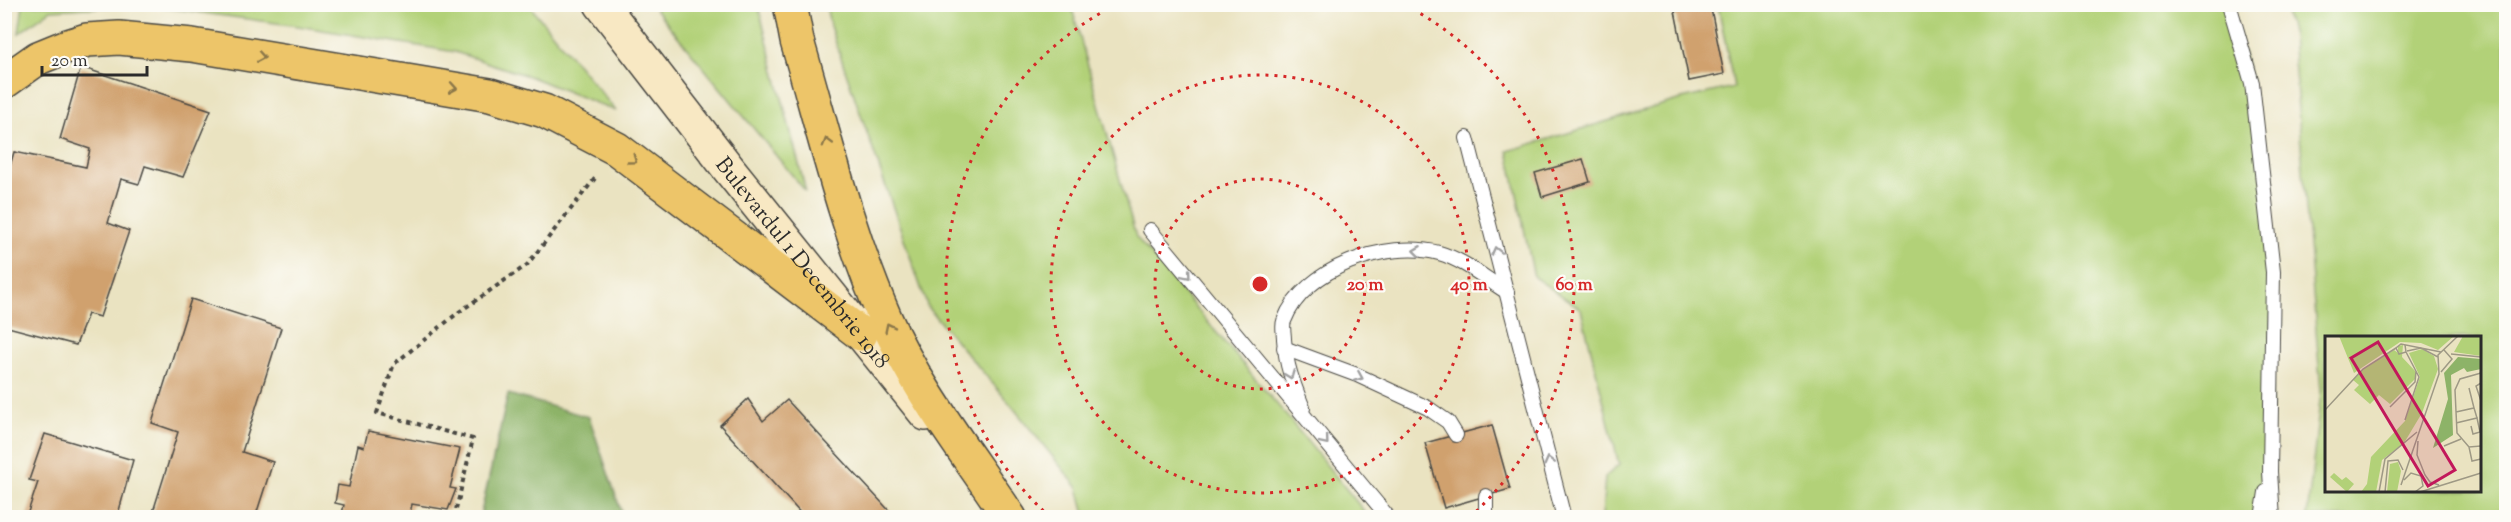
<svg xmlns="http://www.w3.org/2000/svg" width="2511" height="522" font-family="'Sorts Mill Goudy',serif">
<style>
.green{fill:#b2d178;stroke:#6e7e52;stroke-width:1.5;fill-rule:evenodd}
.forest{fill:#8db368;stroke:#5c6f4a;stroke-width:1.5}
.building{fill:#d0a16e}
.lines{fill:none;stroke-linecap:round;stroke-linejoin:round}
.lane-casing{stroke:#484742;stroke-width:16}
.secondary-casing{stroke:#484742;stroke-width:36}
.primary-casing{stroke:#484742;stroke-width:36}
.path{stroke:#484742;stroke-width:4;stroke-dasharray:4.5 4.5;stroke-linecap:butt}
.lane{stroke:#fff;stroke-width:14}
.secondary{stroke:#f8e8c3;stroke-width:33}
.primary{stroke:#edc569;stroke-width:33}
.oneway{stroke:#8c784a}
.oneway2{stroke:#a0a0a0}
.ring{fill:none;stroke:#d62828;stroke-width:3;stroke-dasharray:3 6}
.labels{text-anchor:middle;stroke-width:4.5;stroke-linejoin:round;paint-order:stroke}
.street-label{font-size:22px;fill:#2b2b2b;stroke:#fdfcf7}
.inset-road{fill:none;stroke:#9e9985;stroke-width:1.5}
.view{fill:#c2185b;fill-opacity:0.15;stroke:#c2185b;stroke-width:3}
.inset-edge{fill:none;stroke:#2b2b2b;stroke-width:3}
.centre{fill:#d62828;stroke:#fdfcf7;stroke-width:3}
.ring-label{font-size:18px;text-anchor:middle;font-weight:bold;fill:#d62828;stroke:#fdfcf7;stroke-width:4.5;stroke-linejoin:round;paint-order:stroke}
</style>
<rect width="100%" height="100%" fill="#fdfcf7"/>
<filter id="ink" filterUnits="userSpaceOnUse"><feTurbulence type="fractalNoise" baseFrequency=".0167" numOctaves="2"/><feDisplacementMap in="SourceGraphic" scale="12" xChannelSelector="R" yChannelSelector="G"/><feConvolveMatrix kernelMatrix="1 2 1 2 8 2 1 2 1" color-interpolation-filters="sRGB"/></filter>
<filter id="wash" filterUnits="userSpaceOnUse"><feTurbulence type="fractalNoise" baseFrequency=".008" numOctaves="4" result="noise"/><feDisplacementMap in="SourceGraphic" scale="24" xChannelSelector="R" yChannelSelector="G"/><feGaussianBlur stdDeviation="1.35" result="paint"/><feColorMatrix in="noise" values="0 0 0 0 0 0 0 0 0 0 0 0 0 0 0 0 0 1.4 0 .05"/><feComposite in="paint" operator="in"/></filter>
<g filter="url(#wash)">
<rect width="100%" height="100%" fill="#eae3c1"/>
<g class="green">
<polygon points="23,5 529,5 616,111 531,77 455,52 298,26 144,5 51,10 19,33"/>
<polygon points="652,5 758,5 806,192"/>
<polygon points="826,5 1071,5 1136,237 1281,409 1369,517 1086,517 1078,488 1011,405 928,308 830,26"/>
<polygon points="1718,5 2229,5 2252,83 2273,272 2270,472 2262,517 1602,517 1605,477 1619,465 1581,309 1534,277 1508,151 1678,100 1734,87"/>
<path d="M2284 5H2506V517H2307L2321 391 2292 36ZM2326 338H2480V490H2326Z"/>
</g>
<polygon class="forest" points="508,394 589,417 623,517 480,517"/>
<g id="blocks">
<g class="building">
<polygon points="1710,4 1724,74 1689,81 1675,11"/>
<polygon points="81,67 211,110 183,177 145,166 139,184 121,179 108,223 129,231 100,317 88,314 76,345 4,326 4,187 14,152 86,167 90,149 60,139"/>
<polygon points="1583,159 1590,182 1542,197 1535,173"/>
<polygon points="191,299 281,328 242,452 273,462 255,518 151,518 178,432 152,423"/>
<polygon points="748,399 763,421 787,400 896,518 805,518 720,425"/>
<polygon points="1492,425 1510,489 1444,508 1425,443"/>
<polygon points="368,431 460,449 450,488 456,489 448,510 412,504 409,518 341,518 344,505 335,503 338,485 349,487 358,445 364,447"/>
<polygon points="45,434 133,460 117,518 102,514 100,518 26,518 38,482 29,480"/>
</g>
</g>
</g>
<g filter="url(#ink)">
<use href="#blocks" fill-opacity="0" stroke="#484742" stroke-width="1.5"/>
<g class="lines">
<g class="lane-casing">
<g id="lane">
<polyline points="2229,4 2252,83 2273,272 2270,472 2273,518"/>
<polyline points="1467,138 1564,518"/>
<polyline points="1150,230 1389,518"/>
<polyline points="1284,348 1357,375 1428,408 1448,422 1456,435"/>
<path d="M1303 408C1293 383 1286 366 1284 339 1284 333 1282 326 1284 321 1304 268 1387 239 1439 253 1464 260 1486 279 1507 292"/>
<polyline points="1486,496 1486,518"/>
<polyline points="2262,518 2266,492"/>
</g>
</g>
<g class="secondary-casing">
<g id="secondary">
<path id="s1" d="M601 4 728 168 926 414"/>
</g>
</g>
<g class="primary-casing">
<g id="primary">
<path d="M790 4 797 41C824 133 846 229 885 318 916 389 967 453 1010 518"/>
<polyline points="4,82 38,58 65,47 87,40 119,38 192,45 490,95 544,111 617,149 861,334"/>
</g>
</g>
<polyline class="path" points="454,518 473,439 377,413 394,364 459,312 527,265 596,177"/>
<use href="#lane" class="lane"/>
<use href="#secondary" class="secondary"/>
<use href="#primary" class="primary"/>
</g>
<defs><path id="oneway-chevron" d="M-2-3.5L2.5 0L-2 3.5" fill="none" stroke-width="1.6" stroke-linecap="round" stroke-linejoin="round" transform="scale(1.5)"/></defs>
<g class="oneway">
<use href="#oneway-chevron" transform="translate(261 57) rotate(10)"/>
<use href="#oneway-chevron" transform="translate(453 88) rotate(10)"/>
<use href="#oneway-chevron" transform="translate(827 142) rotate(-106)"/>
<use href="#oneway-chevron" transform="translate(633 160) rotate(36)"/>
<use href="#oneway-chevron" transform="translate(889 327) rotate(-116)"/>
</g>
<g class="oneway2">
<use href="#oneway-chevron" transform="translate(1417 251) rotate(-173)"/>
<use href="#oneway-chevron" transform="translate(1496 251) rotate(-104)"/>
<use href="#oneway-chevron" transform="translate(1187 275) rotate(50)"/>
<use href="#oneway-chevron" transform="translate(1290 375) rotate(69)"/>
<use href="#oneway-chevron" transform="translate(1359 377) rotate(23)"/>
<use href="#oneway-chevron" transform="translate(1325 441) rotate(50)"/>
<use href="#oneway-chevron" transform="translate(1549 461) rotate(-104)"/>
</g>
</g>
<g class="ring">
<circle cx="1260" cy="284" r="105"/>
<circle cx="1260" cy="284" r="209"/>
<path d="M1050 517A314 314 0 0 1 1115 5M1405 5A314 314 0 0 1 1470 517"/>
</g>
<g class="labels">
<g class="street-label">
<text dy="8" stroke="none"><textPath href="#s1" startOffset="328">Bulevardul 1 Decembrie 1918</textPath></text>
</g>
</g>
<g transform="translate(2325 336)">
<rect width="156" height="156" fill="#eae3c1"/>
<path d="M14 0H129L113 14 96 7 75 6 29 37ZM138 0H156V20L129 16ZM78 9 77 21 91 36 90 43 65 68 54 59 45 68 29 54 34 49 28 44 38 33 69 14 73 17V10ZM97 13 109 20 113 33 97 77 79 107 57 124 51 156H36L42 148 46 121 80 85 95 41 84 17ZM73 126 76 135 72 156H62L65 128ZM9 137 17 144 21 141 29 148 22 156 5 141Z" fill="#b2d178"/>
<path d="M133 21 156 23V33L142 36 139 32 126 39 128 99 108 112 123 63 119 37Z" fill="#8db368"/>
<path class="inset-road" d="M80 9 81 16 74 18 71 12 76 8 116 16M82 15 96 12 113 21M126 18 156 21M116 36 127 23 119 14M156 37 135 43 130 54 132 97 144 111 156 110M156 47 151 50 156 65M144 52 149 72M65 71 90 46 91 35M0 74 38 33 71 12M131 76 149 72 152 82M80 84 94 41 81 16M131 87 152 82 155 96 148 98 146 90M93 105 92 119 100 139 105 146 114 149M119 110 136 103M144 111 147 125 156 123M79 144 86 137 96 140 98 150 90 156M76 149 114 38 113 19 133 0M54 156 60 123 92 96M60 156 63 125 73 124 78 134M95 156 156 137"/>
<path class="view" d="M53 6 130 134 103 150 26 22Z"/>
<rect width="156" height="156" class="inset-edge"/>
</g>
<circle cx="1260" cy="284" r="9" class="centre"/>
<g class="ring-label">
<text x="1365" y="290">20 m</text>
<text x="1469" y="290">40 m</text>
<text x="1574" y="290">60 m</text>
</g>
<rect width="2511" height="522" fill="none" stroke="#fdfcf7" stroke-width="24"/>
<path d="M42 66v9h105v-9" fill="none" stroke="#2b2b2b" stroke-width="3"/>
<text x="51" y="66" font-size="18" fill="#2b2b2b" stroke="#fdfcf7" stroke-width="4.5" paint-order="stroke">20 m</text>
</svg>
